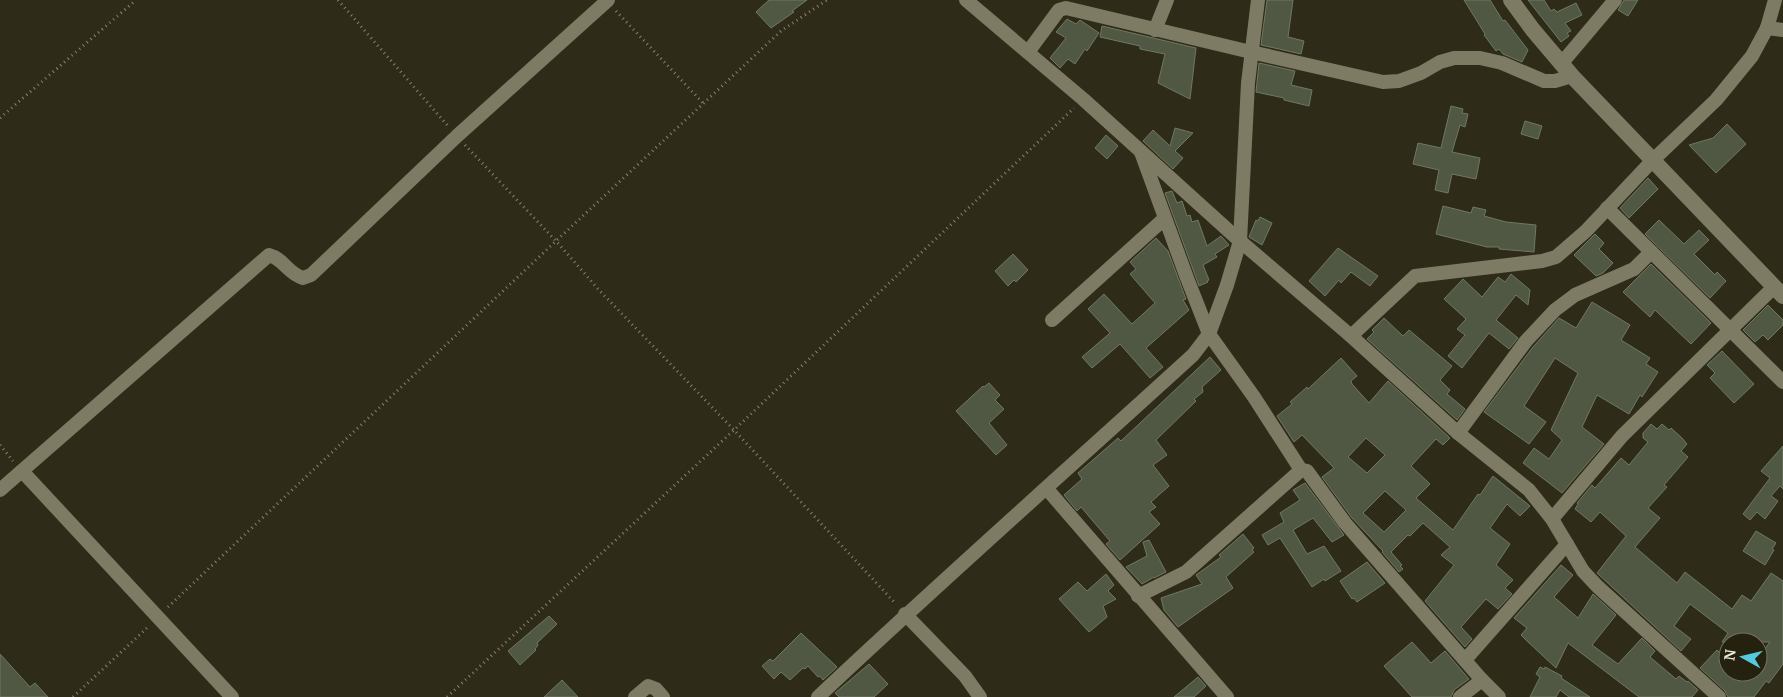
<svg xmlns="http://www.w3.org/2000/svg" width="1783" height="697" font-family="Merriweather,serif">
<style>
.building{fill:#505743;stroke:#707863;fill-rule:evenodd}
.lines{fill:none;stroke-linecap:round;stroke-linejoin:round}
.path{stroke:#858473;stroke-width:3;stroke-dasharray:1 4;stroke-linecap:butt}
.minor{stroke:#7e7b65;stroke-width:14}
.tertiary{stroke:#7e7b65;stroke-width:16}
</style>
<rect width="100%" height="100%" fill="#2e2c18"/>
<g class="building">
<polygon points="769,0 807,0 792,11 794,12 771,28 756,12"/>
<polygon points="1267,0 1293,0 1288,37 1304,41 1301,54 1261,45"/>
<polygon points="1464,0 1490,0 1503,21 1505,20 1528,50 1522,62 1503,54 1499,49 1496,51 1484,35 1485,34"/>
<polygon points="1528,0 1544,0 1551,11 1554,9 1557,12 1576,3 1582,15 1565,23 1571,31 1567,33 1569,36 1561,42"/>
<polygon points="1624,0 1638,0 1628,16 1618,10"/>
<polygon points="1067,19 1076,24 1080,20 1099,33 1087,51 1085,49 1075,64 1068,59 1060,68 1050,58 1066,38 1056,32"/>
<polygon points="1102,26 1196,48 1190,99 1158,83 1165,54 1140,49 1140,46 1100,37"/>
<polygon points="1259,63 1295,71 1291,85 1312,90 1309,106 1284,100 1284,98 1256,92"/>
<polygon points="1451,106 1463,109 1462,113 1468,114 1465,127 1460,125 1452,152 1480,158 1476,179 1452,174 1448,193 1435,190 1439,170 1413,164 1418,143 1441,148"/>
<polygon points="1525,121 1542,126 1538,139 1521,134"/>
<polygon points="1727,124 1746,144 1716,173 1689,145 1713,138"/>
<polygon points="1175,128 1193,133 1175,151 1183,158 1173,169 1143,141 1153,130 1170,146"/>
<polygon points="1106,135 1118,146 1107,159 1095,148"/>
<polygon points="1648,178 1658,189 1629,218 1620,208"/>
<polygon points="1172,191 1177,203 1182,201 1187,216 1190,215 1192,222 1198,220 1207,246 1221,236 1229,245 1215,254 1217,257 1203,265 1209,280 1207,281 1208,282 1199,286 1165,193"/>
<polygon points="1443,206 1471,213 1473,207 1486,210 1484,216 1506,222 1536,225 1534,252 1499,249 1499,247 1487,247 1436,234"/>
<polygon points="1260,217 1272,223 1262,245 1249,237 1256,220 1258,221"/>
<polygon points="1659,220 1684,244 1699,230 1709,240 1694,254 1715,275 1717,272 1726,281 1710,298 1645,234"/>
<polygon points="1595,234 1604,243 1599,249 1613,263 1603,273 1596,276 1574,255"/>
<polygon points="1156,238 1168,251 1186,299 1183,300 1189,310 1146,348 1163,367 1150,378 1120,344 1092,368 1082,357 1110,333 1088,309 1104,294 1132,324 1155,303 1130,274 1136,269 1130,262"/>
<polygon points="1338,248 1378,276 1370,286 1351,272 1341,283 1339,280 1325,296 1309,281"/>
<polygon points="1013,254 1028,270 1016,282 1014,280 1008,286 995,271"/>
<polygon points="1651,264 1711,323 1691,344 1655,310 1650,317 1623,292"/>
<polygon points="1511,274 1530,290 1528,305 1516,295 1496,320 1518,338 1509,349 1489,333 1462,368 1448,356 1465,335 1457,329 1466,319 1444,299 1463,279 1482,297 1498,277 1505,282"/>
<polygon points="1592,302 1630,325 1621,340 1650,358 1646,364 1658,372 1642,397 1640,395 1629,414 1597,395 1582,427 1604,444 1562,493 1523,463 1534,448 1549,459 1562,440 1551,430 1578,373 1555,358 1524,406 1546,422 1529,444 1484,412 1533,347 1559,318 1576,328"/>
<polygon points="1768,305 1783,320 1783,325 1768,340 1763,335 1755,342 1743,330"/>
<polygon points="1384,318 1403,336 1409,330 1452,366 1440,380 1450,390 1447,394 1465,409 1457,420 1367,339 1374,332 1372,330"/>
<polygon points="1722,351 1754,384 1734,403 1710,378 1715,373 1707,365"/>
<polygon points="1210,357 1221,370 1202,387 1203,392 1194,399 1196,401 1156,440 1167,455 1153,465 1169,486 1151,502 1156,507 1149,512 1160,524 1120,560 1106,544 1110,541 1081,507 1077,511 1064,495 1082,479 1078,473 1118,438 1121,441"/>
<path d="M1341 358 1357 376 1351 381 1352 384 1369 403 1388 381 1450 438 1443 445 1436 439 1411 466 1430 484 1416 498 1453 530 1478 494 1480 495 1493 476 1530 506 1520 516 1507 504 1490 528 1510 544 1496 565 1513 580 1505 588 1512 594 1498 609 1486 599 1461 627 1472 639 1465 647 1425 601 1454 565 1441 555 1450 547 1423 523 1410 536 1408 535 1391 552 1402 565 1400 566 1403 569 1399 572 1382 552 1383 551 1352 518 1322 477 1334 468 1302 435 1294 442 1277 416 1292 404 1290 402 1307 387 1308 389ZM1366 438 1385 455 1367 473 1348 457ZM1385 491 1406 510 1384 532 1363 513Z"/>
<polygon points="989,383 1000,395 995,400 1004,409 989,423 1007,445 996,455 956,411 983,386 984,387"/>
<polygon points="1651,424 1657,429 1662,424 1669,430 1671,428 1682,438 1687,444 1681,451 1688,457 1664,485 1667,487 1648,508 1660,518 1635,547 1677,583 1685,572 1732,609 1742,595 1751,601 1771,573 1783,581 1783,664 1769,683 1766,681 1754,697 1728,697 1725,691 1700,668 1717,650 1728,661 1728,672 1758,672 1758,658 1770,642 1722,642 1728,633 1690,604 1674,626 1691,639 1681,651 1597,573 1626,536 1600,512 1591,522 1575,509 1578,504 1577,503 1592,485 1595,488 1621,458 1629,465 1648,442 1643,438 1643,433"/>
<polygon points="1783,446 1783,489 1780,486 1771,496 1778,501 1765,519 1757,512 1750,520 1743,514 1770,478 1761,471"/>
<polygon points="1305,483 1344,535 1332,542 1313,518 1293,530 1307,554 1324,546 1341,571 1325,581 1324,579 1312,587 1280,538 1268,545 1262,535 1284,522 1280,513 1300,500 1293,490"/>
<polygon points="1756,531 1776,543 1772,549 1774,550 1765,565 1743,551"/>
<polygon points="1243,534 1254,548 1252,550 1254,552 1226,577 1233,588 1178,627 1164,610 1161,598 1202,584 1196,575 1221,557 1219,555"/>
<polygon points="1149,540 1166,572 1154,578 1154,577 1142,584 1126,567 1147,556 1143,542"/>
<polygon points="1367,562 1385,583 1357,602 1354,598 1352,599 1340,581"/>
<polygon points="1561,565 1573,575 1554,597 1578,618 1593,594 1616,615 1592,645 1618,664 1642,638 1655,651 1650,657 1676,679 1679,676 1687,682 1688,681 1698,690 1692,697 1639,697 1568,643 1556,668 1527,641 1521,635 1527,628 1514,618"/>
<polygon points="1106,574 1114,585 1108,591 1116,599 1103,606 1107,617 1089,632 1059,599 1078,582 1087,591"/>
<polygon points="549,616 557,624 537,643 538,645 535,649 536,650 520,665 508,651"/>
<polygon points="801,633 837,667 823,680 820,676 818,677 808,666 805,669 803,668 790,680 781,672 774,679 762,666 770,659 773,661"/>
<polygon points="1412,642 1431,663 1445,651 1469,679 1454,690 1451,697 1412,697 1384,666"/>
<polygon points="0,654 30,687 35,683 48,697 0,697"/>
<polygon points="869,664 888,684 874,697 839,697 835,693"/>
<polygon points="1540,667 1544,669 1545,667 1562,676 1561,678 1590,697 1569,697 1560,690 1556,697 1530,697 1540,677 1536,674"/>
<polygon points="1198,677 1206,686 1194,697 1174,697"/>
<polygon points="562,680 578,697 544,697"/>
</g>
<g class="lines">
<g class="path">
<polyline points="338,0 448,126"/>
<polyline points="616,11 703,103"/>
<polyline points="0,118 136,0"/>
<polyline points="465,145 556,241 599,290 734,430 896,604"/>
<polyline points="0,445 13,461"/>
<polyline points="168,607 556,241 781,31 827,0"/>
<polyline points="73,697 148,627"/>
<polyline points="447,697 734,430 1074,108"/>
</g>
<g class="minor">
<polyline points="966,0 1083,99 1240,241 1351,336 1458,433 1529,490 1552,519 1583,571 1598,587 1719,697"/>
<polyline points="1767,28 1783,30"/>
<polyline points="1155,30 1167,0"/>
<polyline points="1028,52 1059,10 1066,8 1251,52 1383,82 1399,81 1421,73 1440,62 1454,58 1480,58 1502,63 1544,81 1555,81 1572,76"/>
<polyline points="1561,64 1615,0"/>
<polyline points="1141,152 1187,278 1209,334 1254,397 1301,470 1307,471 1345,523 1482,680 1499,697"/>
<polyline points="1607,208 1783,382"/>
<polyline points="1052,320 1164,219"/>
<polyline points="1351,336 1415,276 1542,261 1556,257 1586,231 1653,160 1716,100 1752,56 1767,28 1775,0"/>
<polyline points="1458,433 1526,341 1555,310 1575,295 1634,269 1651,252"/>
<polyline points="22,471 232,697"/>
<polyline points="1047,489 1227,697"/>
<path d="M0 490 269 255C284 259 287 273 303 278L311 275 457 136 608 0"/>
<polyline points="1552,519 1622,436 1774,287"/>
<polyline points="1138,596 1186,572 1301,470"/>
<polyline points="905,614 965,676 980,697"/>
<polyline points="1465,660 1567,544"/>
<polyline points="635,697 648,686 656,689 663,697"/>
<path d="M818 697C941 581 1068 469 1193 355L1209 334 1227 285 1240 241 1248 83 1258 0"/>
<polyline points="1460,697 1482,680"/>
</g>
<polyline class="tertiary" points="1511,0 1533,30 1572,76 1783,296"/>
</g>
<g transform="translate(1743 657) rotate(278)"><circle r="24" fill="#24220e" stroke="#737160"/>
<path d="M0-4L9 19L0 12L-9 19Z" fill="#55cadf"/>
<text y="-8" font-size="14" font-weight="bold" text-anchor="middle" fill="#e9e8dc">N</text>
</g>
</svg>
